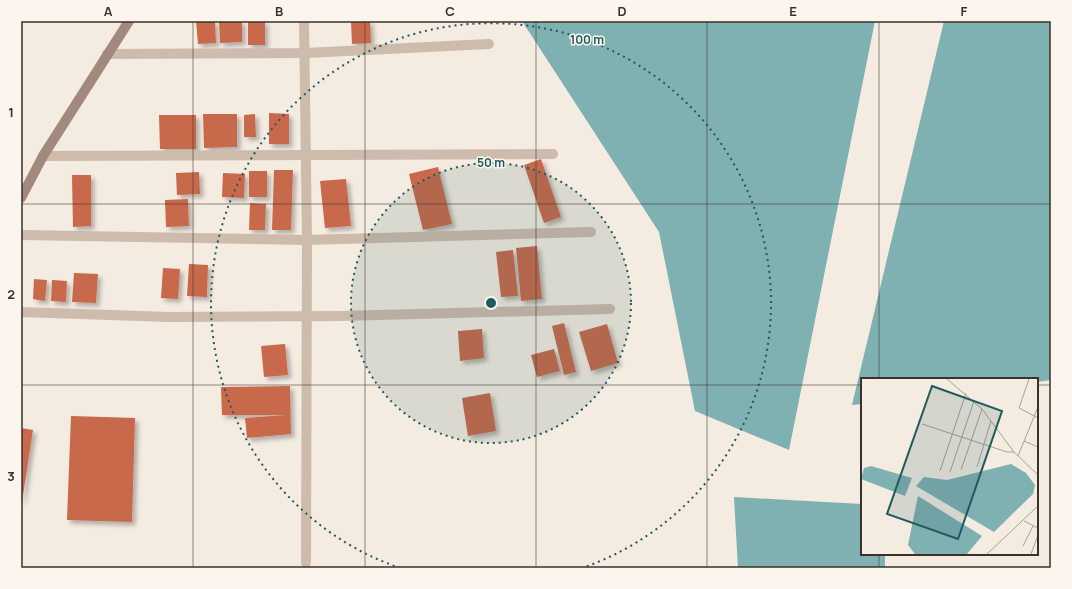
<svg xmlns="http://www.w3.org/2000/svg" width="1072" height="589" font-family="Manrope,sans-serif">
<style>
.water{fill:#7fb0b2}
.building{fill:#c8694b;filter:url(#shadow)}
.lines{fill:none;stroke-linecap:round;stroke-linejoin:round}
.minor{stroke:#cdbbac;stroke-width:10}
.secondary{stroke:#a18a7d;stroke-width:10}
.grid{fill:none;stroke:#3b302b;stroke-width:1;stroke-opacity:0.55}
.ring{fill:none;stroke:#1f5a5e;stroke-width:2;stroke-dasharray:2 4}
.inset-road{fill:none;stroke:#aaa098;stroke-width:1}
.view{fill:#1f5a5e;fill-opacity:0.15;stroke:#1f5a5e;stroke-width:2}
.inset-edge{fill:none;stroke:#3b302b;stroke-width:2}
.centre{fill:#1f5a5e;stroke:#fbf5ee;stroke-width:2}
.ring-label{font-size:12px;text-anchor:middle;font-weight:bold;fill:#1f5a5e;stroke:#fbf5ee;stroke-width:3;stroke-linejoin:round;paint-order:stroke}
.neatline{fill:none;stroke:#3b302b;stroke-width:1.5}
.grid-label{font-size:13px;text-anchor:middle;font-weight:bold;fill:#3b302b}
</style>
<defs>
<filter id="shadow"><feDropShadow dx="3.5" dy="3.5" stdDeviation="2" flood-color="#0004"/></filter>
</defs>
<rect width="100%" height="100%" fill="#f4ebe1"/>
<g class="water">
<polygon points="522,21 875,21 789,450 695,411 659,232"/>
<polygon points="944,21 1051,21 1051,380 1037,382 1037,379 862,379 862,404 852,405"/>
<polygon points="734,497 862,504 862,554 885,554 885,568 738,568"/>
</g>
<g class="building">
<polygon points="196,21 215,21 216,43 198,44"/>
<polygon points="219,21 242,21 242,42 220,43"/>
<rect x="248" y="21" width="17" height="24"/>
<polygon points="351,21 370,21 371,43 352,44"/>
<polygon points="269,113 289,114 289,144 269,144"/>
<polygon points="203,114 237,114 237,147 204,148"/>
<polygon points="255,114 256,137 244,137 244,115"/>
<polygon points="159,115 196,115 196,149 160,149"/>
<polygon points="541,159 561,217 544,223 524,165"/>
<polygon points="438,167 452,224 423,230 409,174"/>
<polygon points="274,170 293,170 291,230 272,230"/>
<rect x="249" y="171" width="18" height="26"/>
<polygon points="199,172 200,194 177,195 176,173"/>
<polygon points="223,173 245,174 244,198 222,197"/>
<polygon points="72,175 91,175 91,226 73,227"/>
<polygon points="346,179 351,226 325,228 320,181"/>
<polygon points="188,199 189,226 166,227 165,200"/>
<polygon points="250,203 266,204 265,230 249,230"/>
<polygon points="537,246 542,299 521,301 516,248"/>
<polygon points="513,250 518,296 501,297 496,252"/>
<polygon points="189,264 208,265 207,297 187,296"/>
<polygon points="163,268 180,269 178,299 161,298"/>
<polygon points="74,273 98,274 96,303 72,302"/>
<polygon points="34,279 47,280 45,301 33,299"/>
<polygon points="52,280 67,281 66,302 51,301"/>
<polygon points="564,323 576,372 564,375 552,326"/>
<polygon points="607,324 618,363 591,371 579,332"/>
<polygon points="482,329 484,358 460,361 458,331"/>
<polygon points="285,344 288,375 264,377 261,346"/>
<polygon points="554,349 560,371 537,377 531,355"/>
<polygon points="290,386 291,434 247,438 245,418 286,415 222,415 221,387"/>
<polygon points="490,393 496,431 468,436 462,398"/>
<polygon points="71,416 135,418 132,522 67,520"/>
<polygon points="21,428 33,430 22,502 21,502"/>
</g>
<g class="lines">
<g class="minor">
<polyline points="304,21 307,240 306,563"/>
<polyline points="107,54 305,53 489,44"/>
<polyline points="43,156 553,154"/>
<polyline points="21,235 307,240 591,232"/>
<polyline points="21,312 169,317 341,316 610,309"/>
</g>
<polyline class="secondary" points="21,198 43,156 129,21"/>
</g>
<path class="grid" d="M193 21V568M365 21V568M536 21V568M707 21V568M879 21V379M21 204H1051M21 385H862M1037 385H1051M879 554V568"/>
<circle cx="491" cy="303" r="140" fill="#1f5a5e" fill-opacity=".12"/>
<g class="ring">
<circle cx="491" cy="303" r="140"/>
<path d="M400 568A280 280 0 1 1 582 568"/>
</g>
<g transform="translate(861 378)">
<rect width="177" height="177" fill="#f4ebe1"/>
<path d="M150 86 165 95 174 107 172 116 133 154 55 108 63 99 86 102ZM10 88 51 100 44 118 0 101 3 90ZM57 118 121 158 106 176H54L47 167Z" fill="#7fb0b2"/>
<path class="inset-road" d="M86 1 121 31 153 74 177 97M168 1 158 30 177 40M61 46 146 74H153M163 63 177 69M157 78 177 29M116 89 130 43M100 92 121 31M79 93 105 15M89 94 113 23M163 143 177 150M162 168 172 148M126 176 177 128M170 176 177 157"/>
<path class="view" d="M71 8 141 33 97 161 26 136Z"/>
<rect width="177" height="177" class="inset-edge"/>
</g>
<circle cx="491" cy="303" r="6" class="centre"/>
<g class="ring-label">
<text x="587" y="44">100 m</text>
<text x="491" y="167">50 m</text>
</g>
<rect width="1072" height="589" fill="none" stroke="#fbf5ee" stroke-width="44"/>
<rect x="22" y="22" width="1028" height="545" class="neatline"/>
<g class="grid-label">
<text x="108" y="16">A</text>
<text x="279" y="16">B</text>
<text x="450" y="16">C</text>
<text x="622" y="16">D</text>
<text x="793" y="16">E</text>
<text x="964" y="16">F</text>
<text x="11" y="117">1</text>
<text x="11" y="299">2</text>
<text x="11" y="481">3</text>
</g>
</svg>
